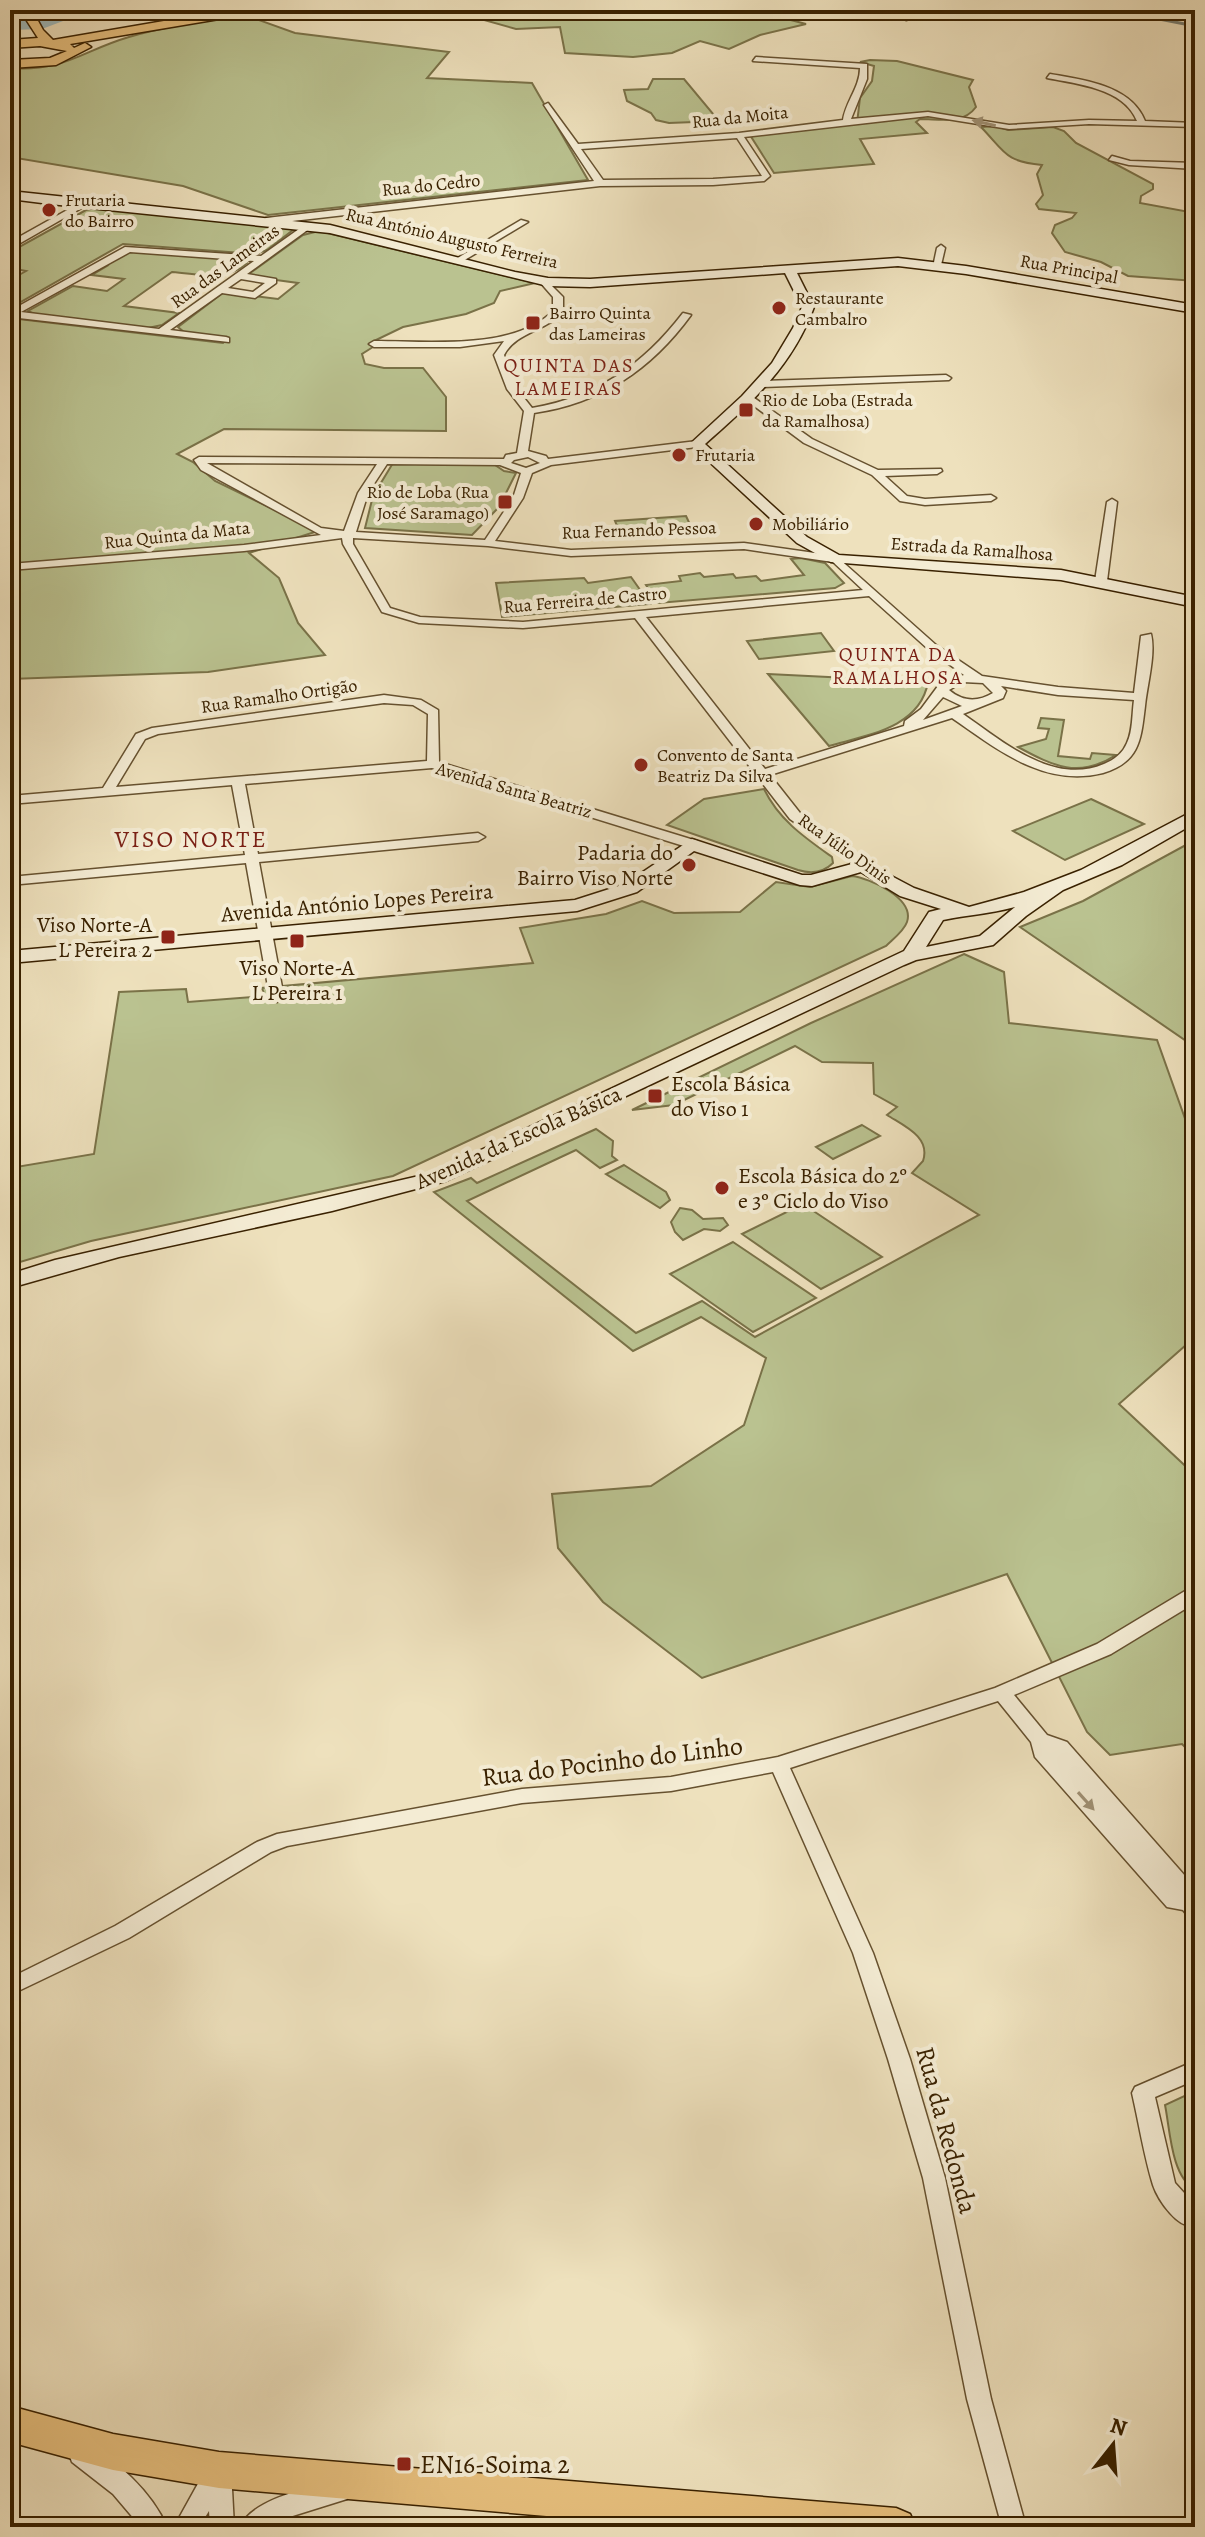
<svg xmlns="http://www.w3.org/2000/svg" width="1205" height="2537" font-family="Alegreya,serif">
<style>
.green{fill:#bac290;stroke:#7a7248;stroke-width:2}
.lines{fill:none;stroke-linecap:round;stroke-linejoin:round}
.stream{stroke:#767d71;stroke-width:3}
.river{fill:#9fbabc;fill-rule:evenodd}
.street-casing{stroke:#66512f;stroke-width:3}
.secondary-casing{stroke:#392100;stroke-width:3}
.primary-casing{stroke:#392100;stroke-width:3}
.street{fill:#f4ecd4;fill-rule:evenodd}
.secondary{fill:#f4ecd4;fill-rule:evenodd}
.primary{fill:#e7c07e;fill-rule:evenodd}
.oneway{fill:#a09175}
.poi-dot{fill:#8f2418;stroke:#f4ecd4;stroke-width:3}
.labels{text-anchor:middle;stroke-width:8;stroke-linejoin:round;paint-order:stroke}
.far-street-label{font-size:18px;fill:#392100;stroke:#f4ecd4}
.far-poi-label{font-size:18px;fill:#392100;stroke:#f4ecd4;text-anchor:start}
.far-neighbourhood-label{font-size:20px;letter-spacing:2px;fill:#7a1f14;stroke:#f4ecd4}
.poi-label{font-size:22px;fill:#392100;stroke:#f4ecd4;text-anchor:end}
.street-label{font-size:22px;fill:#392100;stroke:#f4ecd4}
.neighbourhood-label{font-size:24px;letter-spacing:2px;fill:#7a1f14;stroke:#f4ecd4}
.near-street-label{font-size:26px;fill:#392100;stroke:#f4ecd4}
.near-poi-label{font-size:26px;fill:#392100;stroke:#f4ecd4;text-anchor:start}
</style>
<rect width="100%" height="100%" fill="#eee1bd"/>
<filter id="stains"><feTurbulence type="fractalNoise" baseFrequency=".0025" numOctaves="4"/><feColorMatrix values="0 0 0 0 .2 0 0 0 0 .09 0 0 0 0 .02 0 0 0 .5 -.17"/></filter>
<radialGradient id="worn" r=".72"><stop offset=".6" stop-color="#630" stop-opacity="0"/><stop offset="1" stop-color="#630" stop-opacity=".3"/></radialGradient>
<g class="green">
<polygon points="403,10 753,10 806,24 760,35 729,49 700,41 672,53 633,57 565,53 560,27 516,29 452,11 418,14"/>
<path d="M245 15 295 33 449 52 427 78 532 83 588 180 268 215 183 186 10 157V68C65 72 81 51 129 37 167 26 206 21 245 15Z"/>
<path d="M870 60 897 61 973 80 969 87 976 107C963 125 940 119 920 119L916 122 927 133 860 139 874 164 774 173 750 135 857 123 860 98 872 81 874 66 860 62Z"/>
<polygon points="653,79 684,79 719,121 669,123 656,120 651,113 627,101 624,90 648,89"/>
<path d="M996 126 1008 130 1053 127 1064 131 1076 143 1153 184V189L1141 196 1140 203 1195 213V281L1128 276 1101 262 1065 252 1052 233 1055 225 1072 218 1076 213 1039 209 1036 204 1043 195 1037 174 1042 165C1004 161 1006 153 981 127Z"/>
<polygon points="96,208 291,227 293,230 267,250 255,254 123,244 10,308 10,280 26,271 10,268 10,252 86,210"/>
<polygon points="319,231 535,283 500,291 494,303 466,314 403,327 374,341 373,347 362,354 365,364 384,368 423,368 446,397 446,431 224,429 177,454 193,462 215,481 318,531 249,553 279,578 298,623 325,655 208,672 10,679 10,318 223,343 228,339 184,332 178,327 224,292 278,299 298,283 246,276 303,235"/>
<path d="M130 251 242 259 247 263C224 283 201 274 172 272L124 306 179 313 162 325 148 328 36 315 28 311 73 286 107 291 124 279 92 275 107 266 103 265Z"/>
<polygon points="393,463 495,465 504,471 516,473 499,507 472,535 365,528 373,496"/>
<polygon points="686,516 694,533 622,538 615,521"/>
<polygon points="801,558 825,563 844,583 835,588 658,603 646,585 681,581 679,576 700,573 704,577 733,574 736,578 756,576 761,581 804,575 791,559"/>
<polygon points="631,577 650,604 502,617 496,583 584,578 588,583"/>
<polygon points="821,633 834,651 759,659 747,641"/>
<path d="M768 674 928 682C920 728 867 735 829 746Z"/>
<path d="M1041 718 1064 720 1058 756 1090 759 1092 753 1116 755C1079 779 1053 766 1018 747L1046 739 1049 729 1038 728Z"/>
<path d="M764 789C779 820 804 837 832 857L833 863C823 873 811 874 798 870L667 825 704 799Z"/>
<polygon points="1091,799 1144,824 1065,860 1013,831"/>
<polygon points="1195,840 1195,1047 1020,927 1083,901"/>
<path d="M852 876C869 878 915 898 907 922 904 931 893 939 886 946L393 1176 91 1241 10 1265V1168L94 1154 119 992 186 989 188 1002 265 996 262 988 533 963 520 928 606 914 642 901 674 913 740 912 776 882 810 887Z"/>
<path d="M964 954 1004 972 1009 1023 1157 1040 1187 1124 1195 1120V1337L1119 1404 1195 1475V1757L1182 1744 1110 1755 1087 1732 1007 1574 702 1678 603 1602 558 1548 552 1494 651 1486 744 1425 766 1358 701 1317 633 1351 434 1192 471 1178 477 1183 596 1129 613 1141 612 1156 617 1160 600 1168 576 1150 467 1201 636 1333 702 1301 755 1337 979 1215 912 1173 923 1161C931 1137 904 1126 887 1115L897 1107 874 1094 873 1063 822 1062 795 1046 674 1105 632 1110 811 1023Z"/>
<polygon points="862,1125 880,1136 833,1159 816,1147"/>
<polygon points="624,1165 666,1192 670,1200 660,1208 606,1174"/>
<polygon points="803,1204 882,1257 821,1289 742,1234"/>
<polygon points="680,1208 692,1210 703,1219 723,1218 728,1225 720,1231 704,1229 683,1240 675,1232 671,1222"/>
<polygon points="733,1242 816,1298 753,1332 670,1274"/>
<path d="M1195 2091V2189C1171 2177 1170 2129 1165 2105Z"/>
</g>
<g class="lines">
<polyline class="stream" points="1113,10 1195,26"/>
<polygon class="river" points="69,10 92,10 42,29 10,30 10,20 40,19"/>
<g class="street-casing">
<g id="street">
<polygon points="346,10 408,13 444,11 448,13 408,17"/>
<polygon points="885,10 895,10 913,18 906,20"/>
<polygon points="1148,10 1195,15 1195,19 1152,12"/>
<path d="M756 57 867 64V79L851 119 928 112 1009 125 1089 120 1137 121C1124 88 1077 84 1047 78L1050 74C1083 80 1131 85 1145 121L1195 123V127L1089 124 1009 129 928 116 744 137 770 176 764 181 713 185 600 186 266 224 262 221 266 218 594 181 544 105 548 103 578 144 739 133 843 120C846 101 860 87 860 68L753 61ZM737 138 762 176 713 179 603 180 581 149Z"/>
<polygon points="1112,156 1130,161 1195,163 1195,169 1129,165 1109,160"/>
<polygon points="78,204 85,206 10,249 10,242"/>
<polygon points="521,220 528,222 463,261 456,259"/>
<path d="M306 224 313 226 247 274 276 279V283L255 298 222 293 170 330 226 337 229 338V342L10 317V311L125 247 261 256ZM130 252 254 261 159 329 21 312ZM241 279 265 283 253 292 228 288Z"/>
<polygon points="941,245 945,248 941,265 933,267 937,248"/>
<path d="M544 278 563 297V312C546 331 516 332 504 355L517 389 532 408C597 397 643 365 683 313L691 315C651 370 601 403 534 413L528 451 546 456 548 459 697 441 702 444 697 447 551 465 532 473 523 498 495 541 571 550 744 543 836 556 936 645 982 676 1058 687 1134 693 1141 636 1151 634C1156 654 1147 685 1145 706 1141 739 1140 762 1103 773 1044 788 997 749 952 718L770 775 800 813 868 863 870 866 863 870 790 819 635 618 523 628 419 623 382 612 343 544 342 538 244 551 10 570V564L244 545 321 535 201 470 194 460 199 457 504 459 506 455 517 453 524 411 507 389 494 355 504 341 460 347H374L369 344 374 341C427 341 513 351 553 311V297L539 281ZM528 457 540 463 526 468 511 463 514 460ZM207 463 377 464 358 493 344 531 321 528ZM387 464 500 465 521 473 513 498 485 540 356 532 368 493ZM353 538 488 546 571 556 744 549 833 562 863 590 523 622 420 617 390 608 353 544ZM869 596 928 649 964 675 941 682 921 709 905 721 904 726 765 769 646 617ZM963 682 983 683 993 693C978 702 963 702 949 690ZM1001 686 1058 695 1134 700C1132 714 1133 731 1127 743 1123 753 1114 760 1104 764 1053 786 1002 741 963 714L1003 698 1006 691ZM943 697 962 706 923 720Z"/>
<polygon points="946,375 951,378 949,380 763,387 758,384 763,381"/>
<polygon points="750,395 812,439 878,470 941,469 942,471 937,474 885,476 907,496 925,499 991,495 996,498 991,501 925,505 900,501 872,475 804,443 746,400 746,396"/>
<polygon points="1112,499 1117,502 1107,581 1101,584 1095,581 1107,502"/>
<path d="M384 695 421 700 438 710 439 762 697 841 699 844 692 848 687 847 432 768 245 784 258 854 478 833 485 837 478 841 259 862 284 998 277 1002 270 998 246 863 10 885V877L245 855 232 785 10 804V796L103 788 136 734 152 728ZM384 703 413 705 428 714 427 761 116 787 145 739 158 734Z"/>
<polygon points="1195,1585 1195,1602 1190,1606 1111,1654 1014,1695 1047,1735 1067,1742 1193,1885 1195,1918 1188,1916 1183,1910 1167,1907 1035,1757 1031,1742 998,1701 790,1768 873,1953 910,2059 945,2178 991,2399 1026,2527 1002,2527 967,2399 923,2178 888,2059 853,1953 773,1772 671,1791 522,1803 287,1846 271,1852 129,1938 10,1995 10,1978 115,1926 257,1842 277,1834 522,1789 671,1777 778,1757 995,1688 1097,1644"/>
<path d="M1195 2061V2080L1155 2097 1175 2183 1195 2205V2225C1179 2231 1158 2200 1153 2185 1144 2156 1139 2123 1132 2093L1135 2087Z"/>
<path d="M81 2443C115 2456 153 2494 167 2527H141L113 2494 72 2462 69 2454 72 2446Z"/>
<polygon points="219,2459 228,2462 231,2470 234,2527 210,2527 209,2511 199,2527 174,2527 210,2462"/>
<path d="M338 2480 347 2483 350 2491 347 2499 283 2519 272 2527H240C253 2498 310 2488 338 2480Z"/>
</g>
</g>
<g class="secondary-casing">
<g id="secondary">
<polygon points="210,10 224,10 197,22 188,20"/>
<path d="M10 191 330 225 515 272 548 278 590 279 898 258 966 266 1195 305V313L966 274 898 266 797 273 814 307C793 365 751 404 705 444L807 537 839 555 1061 570 1195 597V607L1061 580 831 562 797 543 690 444 742 396 772 363 793 328 802 307 785 273 590 287 548 286 330 233 50 204 10 199Z"/>
<path d="M1195 810V823L1122 865 1063 890 1026 916 993 945 916 960 904 965 446 1181 332 1211 119 1257 10 1288V1274L55 1260 432 1173 904 951 929 912 941 909 900 896 861 872 812 886 800 885 694 851 637 892 577 911 10 963V951L575 900 625 884 692 839 802 875H811L863 861 914 888 969 907 1024 892 1081 870ZM1015 907 980 936 926 947 943 920C967 915 990 914 1015 907Z"/>
</g>
</g>
<g class="primary-casing">
<g id="primary">
<polygon points="20,10 32,10 43,30 53,40 228,10 255,10 249,14 70,44 74,48 85,43 91,47 56,65 10,68 10,60 50,58 67,51 40,46 10,48 10,40 38,38"/>
<polygon points="10,2406 113,2434 219,2452 896,2508 910,2514 916,2527 676,2527 219,2488 113,2470 10,2442"/>
</g>
</g>
<use href="#street" class="street"/>
<use href="#secondary" class="secondary"/>
<use href="#primary" class="primary"/>
</g>
<defs><path id="oneway-solid" d="M-6-.8H1V-3.2L6.5 0L1 3.2V.8H-6Z" transform="scale(2)"/></defs>
<g class="oneway">
<use href="#oneway-solid" transform="translate(984 123) rotate(-167)"/>
<use href="#oneway-solid" transform="translate(1086 1801) rotate(48)"/>
</g>
<g class="poi-dot">
<circle cx="49" cy="210" r="8"/>
<circle cx="779" cy="308" r="8"/>
<rect x="525" y="315" width="16" height="16" rx="4"/>
<rect x="738" y="402" width="16" height="16" rx="4"/>
<circle cx="679" cy="455" r="8"/>
<rect x="497" y="494" width="16" height="16" rx="4"/>
<circle cx="756" cy="524" r="8"/>
<circle cx="641" cy="765" r="8"/>
<circle cx="689" cy="865" r="8"/>
<rect x="160" y="929" width="16" height="16" rx="4"/>
<rect x="289" y="933" width="16" height="16" rx="4"/>
<rect x="647" y="1088" width="16" height="16" rx="4"/>
<circle cx="722" cy="1188" r="8"/>
<rect x="396" y="2456" width="16" height="16" rx="4"/>
</g>
<g class="labels">
<g class="far-street-label">
<text transform="translate(740 117) rotate(-6)" y="6">Rua da Moita</text>
<text transform="translate(431 185) rotate(-6)" y="6">Rua do Cedro</text>
<text transform="translate(452 238) rotate(13)" y="6">Rua António Augusto Ferreira</text>
<text transform="translate(225 266) rotate(-36)" y="6">Rua das Lameiras</text>
<text transform="translate(1069 269) rotate(10)" y="6">Rua Principal</text>
<text transform="translate(639 530) rotate(-2)" y="6">Rua Fernando Pessoa</text>
<text transform="translate(177 535) rotate(-6)" y="6">Rua Quinta da Mata</text>
<text transform="translate(972 549) rotate(4)" y="6">Estrada da Ramalhosa</text>
<text transform="translate(585 600) rotate(-5)" y="6">Rua Ferreira de Castro</text>
<text transform="translate(279 696) rotate(-8)" y="6">Rua Ramalho Ortigão</text>
<text transform="translate(514 790) rotate(16)" y="6">Avenida Santa Beatriz</text>
<text transform="translate(845 849) rotate(35)" y="6">Rua Júlio Dinis</text>
</g>
<g class="far-poi-label">
<text x="65" y="206">Frutaria<tspan x="65" dy="21">do Bairro</tspan></text>
<text x="795" y="304">Restaurante<tspan x="795" dy="21">Cambalro</tspan></text>
<text x="549" y="319">Bairro Quinta<tspan x="549" dy="21">das Lameiras</tspan></text>
<text x="762" y="406">Rio de Loba (Estrada<tspan x="762" dy="21">da Ramalhosa)</tspan></text>
<text x="695" y="461">Frutaria</text>
<text x="489" y="498" text-anchor="end">Rio de Loba (Rua<tspan x="489" dy="21">José Saramago)</tspan></text>
<text x="772" y="530">Mobiliário</text>
<text x="657" y="761">Convento de Santa<tspan x="657" dy="21">Beatriz Da Silva</tspan></text>
</g>
<g class="far-neighbourhood-label">
<text x="569" y="372">QUINTA DAS<tspan x="569" dy="23">LAMEIRAS</tspan></text>
<text x="898" y="661">QUINTA DA<tspan x="898" dy="23">RAMALHOSA</tspan></text>
</g>
<g class="poi-label">
<text x="673" y="860">Padaria do<tspan x="673" dy="25">Bairro Viso Norte</tspan></text>
<text x="152" y="932">Viso Norte-A<tspan x="152" dy="25">L Pereira 2</tspan></text>
<text x="297" y="975" text-anchor="middle">Viso Norte-A<tspan x="297" dy="25">L Pereira 1</tspan></text>
<text x="671" y="1091" text-anchor="start">Escola Básica<tspan x="671" dy="25">do Viso 1</tspan></text>
<text x="738" y="1183" text-anchor="start">Escola Básica do 2º<tspan x="738" dy="25">e 3º Ciclo do Viso</tspan></text>
</g>
<g class="street-label">
<text transform="translate(357 902) rotate(-5)" y="8">Avenida António Lopes Pereira</text>
<text transform="translate(518 1137) rotate(-24)" y="8">Avenida da Escola Básica</text>
</g>
<g class="neighbourhood-label">
<text x="191" y="847">VISO NORTE</text>
</g>
<g class="near-street-label">
<text transform="translate(612 1761) rotate(-7)" y="9">Rua do Pocinho do Linho</text>
<text transform="translate(947 2130) rotate(75)" y="9">Rua da Redonda</text>
</g>
<g class="near-poi-label">
<text x="420" y="2473">EN16-Soima 2</text>
</g>
</g>
<rect width="1205" height="2537" fill="none" stroke="#eee1bd" stroke-width="40"/>
<rect x="12" y="12" width="1181" height="2513" fill="none" stroke="#392100" stroke-width="4"/>
<rect x="20" y="20" width="1165" height="2497" fill="none" stroke="#392100" stroke-width="2"/>
<g transform="translate(1113 2445) rotate(17)" stroke="#f4ecd4" stroke-width="6" paint-order="stroke">
<path d="M0-6L14 30L0 20L-14 30Z" fill="#392100"/>
<text y="-12" font-size="22" font-weight="bold" text-anchor="middle" fill="#392100">N</text>
</g>
<rect width="100%" height="100%" filter="url(#stains)"/>
<rect width="100%" height="100%" fill="url(#worn)"/>
</svg>
